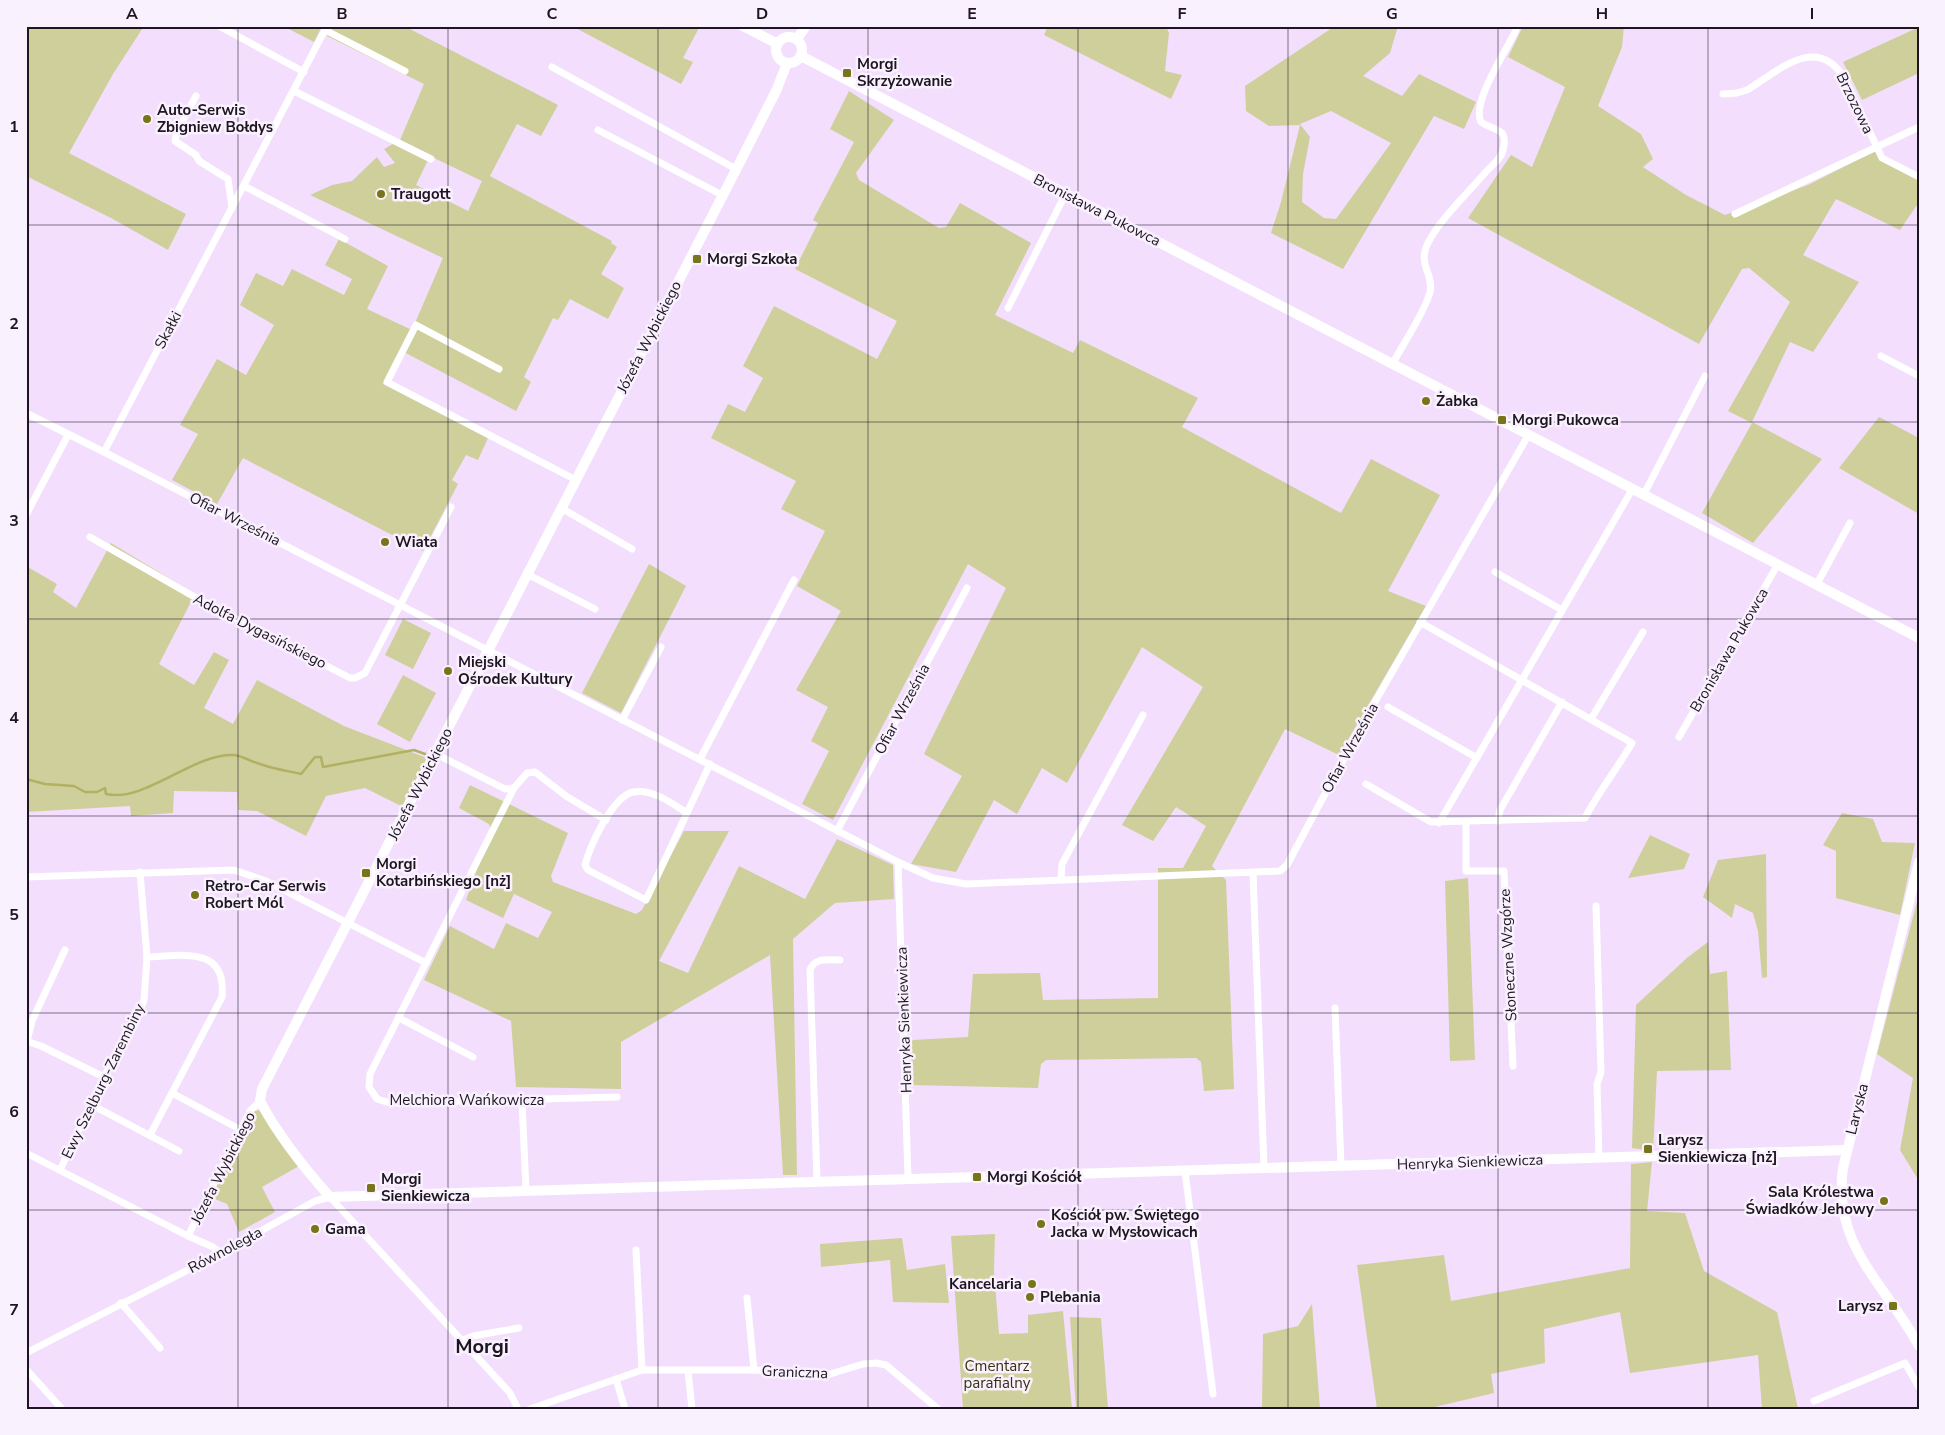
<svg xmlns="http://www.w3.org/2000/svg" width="1945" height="1435" font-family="'Nunito Sans',sans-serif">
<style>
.green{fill:#cfcf9c;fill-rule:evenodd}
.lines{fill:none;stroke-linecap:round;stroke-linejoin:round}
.stream{stroke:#b1b063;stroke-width:2.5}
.street{stroke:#fff;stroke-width:7}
.secondary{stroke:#fff;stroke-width:10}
.grid{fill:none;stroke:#1d1520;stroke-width:1;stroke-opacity:0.55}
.poi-dot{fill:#777419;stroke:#f9f1fd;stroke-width:2}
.labels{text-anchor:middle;stroke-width:5;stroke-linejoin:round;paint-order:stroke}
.poi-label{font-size:15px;font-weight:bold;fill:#1d1520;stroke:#f9f1fd;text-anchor:start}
.street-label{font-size:15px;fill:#1d1520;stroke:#f9f1fd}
.park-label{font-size:15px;fill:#343311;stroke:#f9f1fd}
.district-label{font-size:20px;font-weight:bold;fill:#1d1520;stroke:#f9f1fd}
.neatline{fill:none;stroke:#1d1520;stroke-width:2}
.grid-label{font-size:16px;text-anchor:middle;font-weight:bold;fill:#1d1520}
</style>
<rect width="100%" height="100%" fill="#f3defd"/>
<g class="green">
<polygon points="26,26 144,26 113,74 69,153 186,214 168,250 111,218 26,176"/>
<polygon points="283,26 322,26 314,42"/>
<path d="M332 26H404L558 105 541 136 517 124 490 176 612 241 611 243 617 247 601 274 624 288 608 319 570 299 558 320 553 318 524 377 531 382 516 411 400 350 383 384 488 438 478 460 466 455 452 480 458 484 423 551 243 458 217 504 172 480 198 434 180 425 217 359 246 375 274 325 240 305 256 273 283 286 292 269 344 295 352 279 325 265 339 239 388 266 367 309 412 330 443 258 310 195 332 185 352 181 377 157 384 167 395 163 384 149 400 140 424 84 327 36ZM434 158 482 181 468 211 416 185 428 160Z"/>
<polygon points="572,26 700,26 683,58 693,62 681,84"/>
<polygon points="1048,26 1166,26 1169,33 1165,71 1182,75 1171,99 1044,35"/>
<path d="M1335 26H1398L1390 53 1363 76 1402 96 1419 74 1476 102 1464 129 1434 116 1343 269 1271 233 1281 202 1300 125 1269 126 1246 111 1245 86ZM1331 111 1391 143 1336 219 1324 218 1302 202 1303 174 1310 137 1300 124Z"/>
<polygon points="1523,26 1624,26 1622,47 1598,106 1641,134 1653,159 1643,167 1686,195 1725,215 1808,185 1875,151 1919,176 1919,202 1900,230 1836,199 1803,255 1859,282 1813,352 1790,342 1752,422 1822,459 1753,543 1702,513 1752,423 1728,411 1790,302 1749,268 1742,269 1699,344 1468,218 1511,155 1532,167 1565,87 1508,57"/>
<polygon points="1919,27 1919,73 1862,100 1843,62"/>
<polygon points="849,91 894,120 856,173 859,180 939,228 946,227 960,203 1031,243 995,315 1073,353 1080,340 1198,398 1182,427 1341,513 1371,459 1440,495 1388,591 1426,606 1339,755 1285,729 1212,866 1226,880 1234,1089 1204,1091 1201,1062 1196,1058 1046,1060 1041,1064 1038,1088 911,1085 912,1040 968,1037 973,974 1040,973 1043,1000 1158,998 1158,868 1183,868 1206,826 1176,807 1153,841 1122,825 1203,687 1142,647 1067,783 1042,768 1017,814 994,800 956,872 911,864 962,776 924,754 1006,588 968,564 833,820 802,804 829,751 811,741 828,707 796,690 841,611 797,586 825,531 781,509 796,481 711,438 728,404 745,412 763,378 743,366 774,306 877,359 897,321 795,269 818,223 813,220 854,142 830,129"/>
<polygon points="1879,417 1919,438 1919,514 1839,468"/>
<polygon points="111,543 195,594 159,664 194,685 214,652 229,660 204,708 233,724 257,680 344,726 427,758 403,807 365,788 326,796 306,836 257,811 238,810 237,792 174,791 173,813 131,816 130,806 26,812 26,566 57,584 53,592 76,608"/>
<polygon points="649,564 686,586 621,713 582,693"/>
<polygon points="403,619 431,633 413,669 385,655"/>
<polygon points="403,675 436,693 410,742 377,724"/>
<polygon points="470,785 568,833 551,876 553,882 636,914 642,910 684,831 729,831 659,961 688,973 739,866 805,899 837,839 893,865 894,899 835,903 793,939 797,1175 783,1175 770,955 621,1042 621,1089 516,1087 511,1021 424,980 450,926 494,949 506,923 538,938 552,912 514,894 503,918 466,900 491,830 489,824 459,808"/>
<polygon points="1842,813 1873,819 1882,842 1915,843 1900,915 1836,898 1836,851 1823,845"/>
<polygon points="1650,835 1690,854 1684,869 1628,878"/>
<polygon points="1766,854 1767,977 1762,978 1758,931 1753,913 1735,904 1732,918 1703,897 1718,860"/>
<polygon points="1468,878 1475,1060 1450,1061 1445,881"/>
<polygon points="1919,894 1919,1181 1900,1150 1913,1078 1877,1054"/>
<polygon points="1708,942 1710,974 1727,971 1731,1070 1657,1071 1653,1151 1632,1148 1636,1005 1688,957"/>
<polygon points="261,1110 299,1166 262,1187 275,1212 239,1232 227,1204 210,1197 254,1111"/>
<polygon points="1652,1162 1647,1211 1685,1213 1704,1271 1777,1312 1798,1409 1762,1409 1758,1355 1630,1373 1620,1312 1544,1329 1545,1363 1491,1374 1494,1393 1426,1409 1377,1409 1357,1265 1444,1255 1451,1301 1630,1268 1631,1164"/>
<polygon points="995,1234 994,1271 999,1334 1028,1333 1028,1315 1063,1311 1072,1409 963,1409 951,1236"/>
<polygon points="902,1238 907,1270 945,1264 949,1303 893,1302 890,1260 821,1267 820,1244"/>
<polygon points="1312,1304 1320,1409 1262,1409 1263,1334 1298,1326"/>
<polygon points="1070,1317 1101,1318 1108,1409 1076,1409"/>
</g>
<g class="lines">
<path class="stream" d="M26 779 45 784 74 786 85 792H97L105 788 106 794C145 803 193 753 234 755 243 756 254 763 263 765 275 769 288 771 301 774L315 757H321L323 767 414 750 425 754"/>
<g class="street">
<polyline points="219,26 304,72"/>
<polyline points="325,30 405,71"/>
<polyline points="552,67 736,169"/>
<polyline points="294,91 431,159"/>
<path d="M1723 94 1737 93 1747 90C1780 70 1817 33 1845 79L1882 158 1919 177"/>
<polyline points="196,96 177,131 175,141 196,155 199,161 228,179 232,208"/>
<polyline points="598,130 722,195"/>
<polyline points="244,186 345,239"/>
<polyline points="1735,214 1919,127"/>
<polyline points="1008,308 1066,193"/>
<polyline points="1881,356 1919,376"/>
<path d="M1393 363C1403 344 1425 312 1430 292 1434 272 1416 265 1429 241 1443 216 1466 195 1485 173 1490 167 1502 158 1503 150 1509 127 1495 132 1481 122 1471 102 1507 50 1516 30"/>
<polyline points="499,369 416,325 387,382 576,480"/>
<polyline points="26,413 104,452 898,862 933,878 966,884 1280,871 1287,865 1364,721 1529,434"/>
<polyline points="104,452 327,26"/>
<polyline points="1644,494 1705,376"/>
<polyline points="561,508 632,549"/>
<polyline points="26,515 68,435"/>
<polyline points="90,537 198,599 350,678 355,678 365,673 451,507"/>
<polyline points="1495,572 1562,610"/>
<polyline points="527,574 595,609"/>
<polyline points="1817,584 1850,523"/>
<polyline points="1388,707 1477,758"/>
<polyline points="1591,719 1643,632"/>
<polyline points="622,720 661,647"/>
<polyline points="1679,737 1778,564"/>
<polyline points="436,754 505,789 514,788 527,773 535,772 566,796 606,820"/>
<polyline points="700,759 794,580"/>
<path d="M1366 784 1431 822 1585 818C1599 791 1617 769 1632 743L1420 622"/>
<polyline points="514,788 370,1074 369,1087 377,1099 390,1103 617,1097"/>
<path d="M687 813C673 804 652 788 633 792 612 797 590 846 585 865L588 870 646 900 710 764"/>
<polyline points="1498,821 1500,810 1562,702"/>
<polyline points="1466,822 1466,871 1504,871 1513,1066"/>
<polyline points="1439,823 1633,488"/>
<polyline points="837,831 967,588"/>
<polyline points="898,862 908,1178"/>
<polyline points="1253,873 1264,1167"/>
<polyline points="26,877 234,870 266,881 426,963"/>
<polyline points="1061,879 1062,864 1143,715"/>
<polyline points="1596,906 1601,1072 1597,1084 1599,1158"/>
<path d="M147 957C182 956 227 945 222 997L150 1135"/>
<polyline points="1335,1008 1341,1165"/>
<polyline points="399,1018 473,1057"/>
<polyline points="26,1041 41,1046 104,1077"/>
<polyline points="27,1041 32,1021 65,950"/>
<polyline points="172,1093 241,1130"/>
<polyline points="522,1101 526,1190"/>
<polyline points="92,1105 179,1151"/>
<polyline points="26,1153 188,1236 213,1247 221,1253"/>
<polyline points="60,1170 104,1077 128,1032 138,1017 144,1000 147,957 140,872"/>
<polyline points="1185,1171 1213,1394"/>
<path d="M817 1180 810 970C815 957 828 960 840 960"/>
<polyline points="188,1236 250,1111 260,1101"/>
<polyline points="636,1250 642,1370"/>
<polyline points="747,1298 754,1370"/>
<polyline points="121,1303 160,1348"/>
<polyline points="461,1341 473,1336 519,1328"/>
<polyline points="26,1353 221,1253 315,1201 330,1197 510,1393 518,1409"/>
<polyline points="26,1369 62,1409"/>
<polyline points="688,1371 692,1409"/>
<polyline points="616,1379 625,1409"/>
<polyline points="1814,1401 1905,1363 1919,1387"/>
<polyline points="530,1409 642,1370 754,1370 827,1375 863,1364 876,1363 886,1365 938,1409"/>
</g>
<g class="secondary">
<polyline points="743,26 778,44"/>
<circle cx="789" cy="50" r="13"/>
<polyline points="797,39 806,26"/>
<polyline points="801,56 1919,638"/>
<path d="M787 63 777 89 739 164 262 1089 260 1101C278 1135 305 1169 330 1197L1847 1150"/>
<path d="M1919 862 1843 1168C1832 1246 1885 1283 1919 1346"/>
</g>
</g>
<path class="grid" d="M238 26V1409M448 26V1409M658 26V1409M868 26V1409M1078 26V1409M1288 26V1409M1498 26V1409M1708 26V1409M26 225H1919M26 422H1919M26 619H1919M26 816H1919M26 1013H1919M26 1210H1919"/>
<g class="poi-dot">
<rect x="842" y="68" width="10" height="10" rx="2.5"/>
<circle cx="147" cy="119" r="5"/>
<circle cx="381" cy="194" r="5"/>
<rect x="692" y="254" width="10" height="10" rx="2.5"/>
<circle cx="1426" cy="401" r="5"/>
<rect x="1497" y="415" width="10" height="10" rx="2.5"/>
<circle cx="385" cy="542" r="5"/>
<circle cx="448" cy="671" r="5"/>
<rect x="361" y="868" width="10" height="10" rx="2.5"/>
<circle cx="195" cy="895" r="5"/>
<rect x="1643" y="1144" width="10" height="10" rx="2.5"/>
<rect x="972" y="1172" width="10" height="10" rx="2.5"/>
<rect x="366" y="1183" width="10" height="10" rx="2.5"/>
<circle cx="1884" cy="1201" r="5"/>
<circle cx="1041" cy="1224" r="5"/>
<circle cx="315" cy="1229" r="5"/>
<circle cx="1032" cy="1284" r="5"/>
<circle cx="1030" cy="1297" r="5"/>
<rect x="1888" y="1301" width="10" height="10" rx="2.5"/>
</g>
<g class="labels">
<g class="poi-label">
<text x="857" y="69">Morgi<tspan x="857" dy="17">Skrzyżowanie</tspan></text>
<text x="157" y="115">Auto-Serwis<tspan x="157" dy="17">Zbigniew Bołdys</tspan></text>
<text x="391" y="199">Traugott</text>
<text x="707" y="264">Morgi Szkoła</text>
<text x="1436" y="406">Żabka</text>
<text x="1512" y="425">Morgi Pukowca</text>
<text x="395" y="547">Wiata</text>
<text x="458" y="667">Miejski<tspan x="458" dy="17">Ośrodek Kultury</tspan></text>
<text x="376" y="869">Morgi<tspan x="376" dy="17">Kotarbińskiego [nż]</tspan></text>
<text x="205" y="891">Retro-Car Serwis<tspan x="205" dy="17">Robert Mól</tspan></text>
<text x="1658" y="1145">Larysz<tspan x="1658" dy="17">Sienkiewicza [nż]</tspan></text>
<text x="987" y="1182">Morgi Kościół</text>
<text x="381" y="1184">Morgi<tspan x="381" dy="17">Sienkiewicza</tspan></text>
<text x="1874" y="1197" text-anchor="end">Sala Królestwa<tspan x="1874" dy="17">Świadków Jehowy</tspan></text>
<text x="1051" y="1220">Kościół pw. Świętego<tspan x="1051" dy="17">Jacka w Mysłowicach</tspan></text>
<text x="325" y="1234">Gama</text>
<text x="1022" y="1289" text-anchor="end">Kancelaria</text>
<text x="1040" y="1302">Plebania</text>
<text x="1883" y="1311" text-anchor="end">Larysz</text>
</g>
<g class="street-label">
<text transform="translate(1855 103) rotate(64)" y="5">Brzozowa</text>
<text transform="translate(1097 210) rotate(27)" y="5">Bronisława Pukowca</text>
<text transform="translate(168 330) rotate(-62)" y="5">Skałki</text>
<text transform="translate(649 337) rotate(-63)" y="5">Józefa Wybickiego</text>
<text transform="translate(235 519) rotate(27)" y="5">Ofiar Września</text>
<text transform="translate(260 631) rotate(27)" y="5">Adolfa Dygasińskiego</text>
<text transform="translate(1729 650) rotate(-60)" y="5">Bronisława Pukowca</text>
<text transform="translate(902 709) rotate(-62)" y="5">Ofiar Września</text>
<text transform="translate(1350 748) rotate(-61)" y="5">Ofiar Września</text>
<text transform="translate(420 784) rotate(-63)" y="5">Józefa Wybickiego</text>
<text transform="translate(1508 955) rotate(-93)" y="5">Słoneczne Wzgórze</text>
<text transform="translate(904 1020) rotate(-92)" y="5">Henryka Sienkiewicza</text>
<text transform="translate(103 1081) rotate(-64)" y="5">Ewy Szelburg-Zarembiny</text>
<text x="467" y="1105">Melchiora Wańkowicza</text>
<text transform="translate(1857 1109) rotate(-76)" y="5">Laryska</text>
<text transform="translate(1470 1162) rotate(-2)" y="5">Henryka Sienkiewicza</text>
<text transform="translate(223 1168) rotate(-63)" y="5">Józefa Wybickiego</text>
<text transform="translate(225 1250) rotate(-28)" y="5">Równoległa</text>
<text transform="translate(795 1372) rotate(2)" y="5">Graniczna</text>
</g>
<g class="park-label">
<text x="997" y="1371">Cmentarz<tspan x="997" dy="17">parafialny</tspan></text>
</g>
<g class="district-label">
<text x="482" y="1353">Morgi</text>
</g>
</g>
<rect width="1945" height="1435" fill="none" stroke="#f9f1fd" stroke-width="55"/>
<rect x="28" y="28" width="1890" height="1380" class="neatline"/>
<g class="grid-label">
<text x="132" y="19">A</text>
<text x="342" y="19">B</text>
<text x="552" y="19">C</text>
<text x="762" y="19">D</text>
<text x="972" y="19">E</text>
<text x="1182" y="19">F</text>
<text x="1392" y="19">G</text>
<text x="1602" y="19">H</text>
<text x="1812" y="19">I</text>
<text x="14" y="132">1</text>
<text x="14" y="329">2</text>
<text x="14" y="526">3</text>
<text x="14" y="723">4</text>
<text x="14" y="920">5</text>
<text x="14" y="1117">6</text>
<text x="14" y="1315">7</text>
</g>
</svg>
